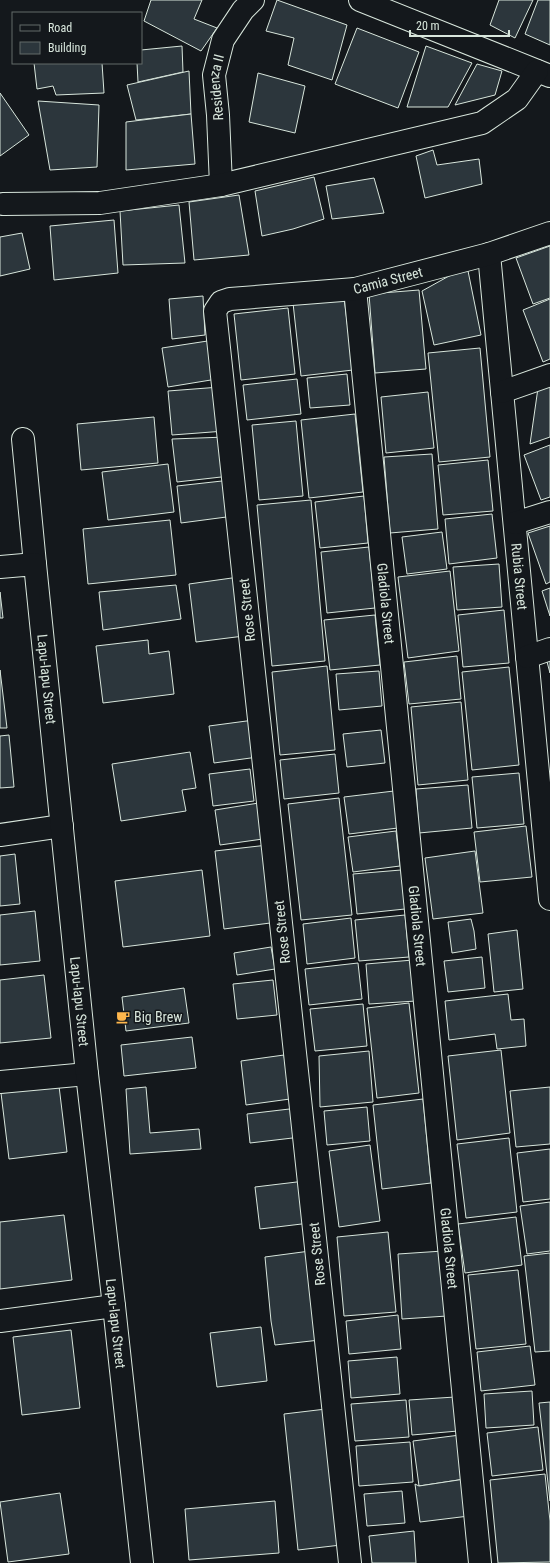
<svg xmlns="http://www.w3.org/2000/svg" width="550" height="1563" font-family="'Roboto Condensed',sans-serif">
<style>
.building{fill:#2c363c;stroke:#d8e6dc}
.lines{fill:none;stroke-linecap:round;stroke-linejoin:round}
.street-casing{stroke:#d8e6dc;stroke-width:24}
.secondary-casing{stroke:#d8e6dc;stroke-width:24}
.street{stroke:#14181c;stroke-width:22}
.secondary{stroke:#14181c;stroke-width:22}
.labels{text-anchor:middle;stroke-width:3;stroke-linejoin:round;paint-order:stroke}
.street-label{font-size:14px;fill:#d8e6dc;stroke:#14181c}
.poi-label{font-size:14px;fill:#d8e6dc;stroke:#14181c;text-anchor:start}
</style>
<rect width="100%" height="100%" fill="#14181c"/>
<g class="building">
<polygon points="151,0 202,0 194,19 217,28 201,51 144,21"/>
<polygon points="277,0 347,25 332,80 288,65 294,38 266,31"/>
<polygon points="499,0 533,0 515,38 490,25"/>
<polygon points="538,0 550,0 550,45 525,34"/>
<polygon points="357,28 419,52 398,108 335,84"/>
<polygon points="182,46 183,72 138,82 137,63 141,63 141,50"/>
<polygon points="426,46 472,63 448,107 407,107"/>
<polygon points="34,63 102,63 104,93 56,95 53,86 37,89"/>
<polygon points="477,64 502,71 495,95 455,105"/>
<polygon points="189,71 191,114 136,120 127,85"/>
<polygon points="258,73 305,86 295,133 249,122"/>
<polygon points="0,93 29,135 0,156"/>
<polygon points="38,101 99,105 97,167 50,170"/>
<polygon points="191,114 195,164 126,170 126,122"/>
<polygon points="433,150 437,165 479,159 482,184 425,198 416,156"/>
<polygon points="314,177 324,219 293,229 262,236 255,191"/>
<polygon points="374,178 384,213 332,219 326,186"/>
<polygon points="239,195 249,255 194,260 189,202"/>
<polygon points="179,205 185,263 123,265 120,211"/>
<polygon points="114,220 118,273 54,280 50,226"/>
<polygon points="22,233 30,269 0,276 0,237"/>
<polygon points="550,246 550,298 533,304 516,258"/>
<polygon points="467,266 481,335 434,345 422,291"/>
<polygon points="419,290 426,369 375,373 369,294"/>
<polygon points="203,296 205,335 172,339 169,299"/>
<polygon points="344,297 353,370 301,376 293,303"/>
<polygon points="550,299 550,359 543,362 523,310"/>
<polygon points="288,308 295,374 241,380 234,314"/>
<polygon points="214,340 217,379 168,387 162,348"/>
<polygon points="480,348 490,457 439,462 428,353"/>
<polygon points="347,374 350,405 310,408 307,378"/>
<polygon points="297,379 301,414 247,420 243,385"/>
<polygon points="550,384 550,437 530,444 538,388"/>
<polygon points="220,387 225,431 172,435 168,391"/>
<polygon points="428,392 434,448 386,453 381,397"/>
<polygon points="355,414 363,492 309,498 301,420"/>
<polygon points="154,417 158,463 81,470 77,424"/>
<polygon points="296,421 303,496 259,500 252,425"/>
<polygon points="226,437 230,476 177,482 172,439"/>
<polygon points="550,445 550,497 541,500 524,455"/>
<polygon points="432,454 438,529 390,533 384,457"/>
<polygon points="488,460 493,511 443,515 438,465"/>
<polygon points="168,464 174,512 108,520 102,472"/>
<polygon points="231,480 234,516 181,523 177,486"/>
<polygon points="364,496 368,543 320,548 315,502"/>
<polygon points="311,500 325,661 272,666 257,505"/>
<polygon points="492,514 497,558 449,564 445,519"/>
<polygon points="170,520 176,575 88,584 83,529"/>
<polygon points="550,526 550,582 546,584 528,533"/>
<polygon points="442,532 447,569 407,574 402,537"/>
<polygon points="369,547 375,608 327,613 321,552"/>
<polygon points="499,564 502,607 457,610 453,567"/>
<polygon points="450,571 459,651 408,658 398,577"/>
<polygon points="239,577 244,636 196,642 189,584"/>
<polygon points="176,585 181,619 103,630 99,592"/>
<polygon points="550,588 550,616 542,591"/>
<polygon points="0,592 3,618 0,618"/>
<polygon points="504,610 509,663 463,667 458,615"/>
<polygon points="375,615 380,665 330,670 324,620"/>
<polygon points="148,640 149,654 169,651 174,694 103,703 96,646"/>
<polygon points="457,656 461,699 409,704 404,662"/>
<polygon points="550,656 550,673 546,658"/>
<polygon points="327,666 335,750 280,755 272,672"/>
<polygon points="509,667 519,765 472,770 462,672"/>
<polygon points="0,670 7,728 0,728"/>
<polygon points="379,671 382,706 339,710 336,674"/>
<polygon points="461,702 468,780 418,785 411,707"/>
<polygon points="254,720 258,757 214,763 209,726"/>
<polygon points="381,730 385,763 347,767 343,734"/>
<polygon points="9,735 14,787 0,788 0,736"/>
<polygon points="190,752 196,788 182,790 186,811 121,821 112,764"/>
<polygon points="335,754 339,793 284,799 280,760"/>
<polygon points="250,769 254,801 213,806 209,774"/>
<polygon points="519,773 524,824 477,828 472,777"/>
<polygon points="468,785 472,828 419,833 416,789"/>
<polygon points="394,791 398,828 349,834 344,797"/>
<polygon points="339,798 352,915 301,920 288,804"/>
<polygon points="265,802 270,838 220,845 215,810"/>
<polygon points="526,826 532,877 480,882 474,832"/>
<polygon points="396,831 400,866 353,872 348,837"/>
<polygon points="268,845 278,922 224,929 215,851"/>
<polygon points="475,851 483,913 433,919 425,858"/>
<polygon points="15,854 20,904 0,906 0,856"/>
<polygon points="202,870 210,936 123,947 115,881"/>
<polygon points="401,870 405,909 357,914 353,874"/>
<polygon points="35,911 40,961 0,965 0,915"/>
<polygon points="405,915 409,957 359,961 355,920"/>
<polygon points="351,918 355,958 307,964 303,924"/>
<polygon points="471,919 474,931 476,949 452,953 448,922"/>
<polygon points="517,930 523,989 494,992 488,934"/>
<polygon points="271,947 275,969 237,975 234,953"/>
<polygon points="482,957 485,988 448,992 444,961"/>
<polygon points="413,960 416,1001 369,1004 366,964"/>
<polygon points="358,963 362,999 309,1005 305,969"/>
<polygon points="44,975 51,1038 0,1043 0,980"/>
<polygon points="273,980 277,1015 237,1019 233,984"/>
<polygon points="184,988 189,1023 126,1031 122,997"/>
<polygon points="508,994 511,1020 524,1019 526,1046 497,1049 495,1034 449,1040 445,1001"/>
<polygon points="409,1003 419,1093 377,1098 367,1008"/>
<polygon points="363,1004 367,1046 315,1051 310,1009"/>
<polygon points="192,1037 196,1068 124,1076 121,1045"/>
<polygon points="501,1050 510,1133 457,1140 448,1056"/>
<polygon points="369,1051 373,1102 320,1107 319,1056"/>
<polygon points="284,1055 290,1099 246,1105 241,1061"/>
<polygon points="59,1086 67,1152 9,1159 1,1093"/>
<polygon points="146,1087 150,1133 199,1129 201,1149 130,1154 126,1089"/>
<polygon points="550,1087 550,1144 516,1147 510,1091"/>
<polygon points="423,1099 431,1183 382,1189 373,1105"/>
<polygon points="367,1107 370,1141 327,1145 324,1111"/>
<polygon points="298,1108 301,1137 250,1143 247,1114"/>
<polygon points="509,1138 517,1212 466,1218 457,1144"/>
<polygon points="370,1145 380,1221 339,1227 329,1151"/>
<polygon points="550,1149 550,1199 523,1202 517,1153"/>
<polygon points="305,1181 310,1223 260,1229 255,1187"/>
<polygon points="550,1202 550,1251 527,1254 520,1206"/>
<polygon points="64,1215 72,1280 0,1289 0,1222"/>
<polygon points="516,1217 522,1265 465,1273 458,1224"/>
<polygon points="388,1232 396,1312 344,1316 337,1237"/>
<polygon points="310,1251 320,1340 275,1345 271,1321 265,1257"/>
<polygon points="443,1251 447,1316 402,1319 398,1254"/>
<polygon points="550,1253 550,1351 535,1352 524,1256"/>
<polygon points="518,1270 526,1344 476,1349 468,1275"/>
<polygon points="398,1315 401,1349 349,1354 346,1321"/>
<polygon points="261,1327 267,1381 217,1387 210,1333"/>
<polygon points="71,1330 80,1408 22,1415 13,1337"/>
<polygon points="530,1346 535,1385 481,1391 477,1352"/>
<polygon points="397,1357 400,1394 351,1398 348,1361"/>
<polygon points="532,1391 534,1425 486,1428 484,1394"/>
<polygon points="455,1397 458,1431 412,1435 409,1400"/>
<polygon points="406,1400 409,1437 355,1441 351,1404"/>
<polygon points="550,1402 550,1501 539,1403"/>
<polygon points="326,1409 341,1545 298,1550 284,1414"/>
<polygon points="538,1427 543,1470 492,1476 487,1433"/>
<polygon points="460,1435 465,1479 419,1486 413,1441"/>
<polygon points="410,1442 413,1482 359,1486 356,1446"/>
<polygon points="545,1474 550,1521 550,1562 498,1563 490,1480"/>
<polygon points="465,1479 469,1516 420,1522 415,1484 419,1486"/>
<polygon points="402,1491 405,1523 367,1526 364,1494"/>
<polygon points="60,1493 69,1554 8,1562 0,1502"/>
<polygon points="275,1501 279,1553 189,1560 185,1509"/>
<polygon points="414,1531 416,1563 372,1563 369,1536"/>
</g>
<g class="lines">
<g class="street-casing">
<g id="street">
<polyline points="360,0 550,76"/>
<path id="s1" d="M221 185 218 115 214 75 223 40 243 10 253 0"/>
<polyline points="3,204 100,203 221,185 482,123 517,99 537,71"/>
<path id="s2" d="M489 254 550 899"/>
<path id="s3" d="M355 289 480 1563"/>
<polyline points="502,392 550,375"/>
<polyline points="23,439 35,564"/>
<polyline points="515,523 550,512"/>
<polyline points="527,657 550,649"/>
<polyline points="0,835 62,826"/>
<polyline points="0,1082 87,1074"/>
<polyline points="0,1321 114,1306"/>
<path id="s4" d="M350 1563 215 311 221 302 230 299 355 289 489 254 550 233"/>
</g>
</g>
<g class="secondary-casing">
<g id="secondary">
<path id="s5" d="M0 567 35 564 87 1074 114 1306 142 1563"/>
</g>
</g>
<use href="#street" class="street"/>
<use href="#secondary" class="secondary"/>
</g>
<defs>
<g id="cafe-bare" transform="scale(1.08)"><path d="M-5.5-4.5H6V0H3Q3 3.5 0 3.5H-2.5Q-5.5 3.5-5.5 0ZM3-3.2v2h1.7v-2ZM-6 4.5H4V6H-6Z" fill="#ffb74d" stroke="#14181c" stroke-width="2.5" paint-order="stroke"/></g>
</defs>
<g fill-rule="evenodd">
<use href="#cafe-bare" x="123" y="1017"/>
</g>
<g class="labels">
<g class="street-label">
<text dy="5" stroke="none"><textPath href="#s1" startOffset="98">Residenza II</textPath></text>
<text dy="5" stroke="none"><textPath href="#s4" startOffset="1439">Camia Street</textPath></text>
<text dy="5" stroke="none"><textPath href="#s2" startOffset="324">Rubia Street</textPath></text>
<text dy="5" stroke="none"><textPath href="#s3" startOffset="316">Gladiola Street</textPath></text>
<text transform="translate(247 610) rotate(-96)" y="5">Rose Street</text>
<text dy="5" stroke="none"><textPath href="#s5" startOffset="151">Lapu-lapu Street</textPath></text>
<text dy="5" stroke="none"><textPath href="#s3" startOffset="640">Gladiola Street</textPath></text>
<text transform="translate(282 932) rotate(-96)" y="5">Rose Street</text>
<text dy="5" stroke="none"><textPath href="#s5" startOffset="475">Lapu-lapu Street</textPath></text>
<text dy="5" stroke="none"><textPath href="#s3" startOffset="964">Gladiola Street</textPath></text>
<text transform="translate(317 1254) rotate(-96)" y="5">Rose Street</text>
<text dy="5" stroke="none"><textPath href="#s5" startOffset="799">Lapu-lapu Street</textPath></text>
</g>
<g class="poi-label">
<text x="134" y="1022">Big Brew</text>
</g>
</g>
<rect x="12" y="12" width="130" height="52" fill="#14181c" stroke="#626a69"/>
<rect x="20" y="25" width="20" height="6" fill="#14181c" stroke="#626a69"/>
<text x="48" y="32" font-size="12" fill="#d8e6dc">Road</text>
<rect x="20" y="42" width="20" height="12" fill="#2c363c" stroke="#626a69"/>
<text x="48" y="52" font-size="12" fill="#d8e6dc">Building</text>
<path d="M410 30v6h99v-6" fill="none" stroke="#d8e6dc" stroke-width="2"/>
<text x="416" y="30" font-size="12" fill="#d8e6dc" stroke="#14181c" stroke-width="3" paint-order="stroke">20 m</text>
</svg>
